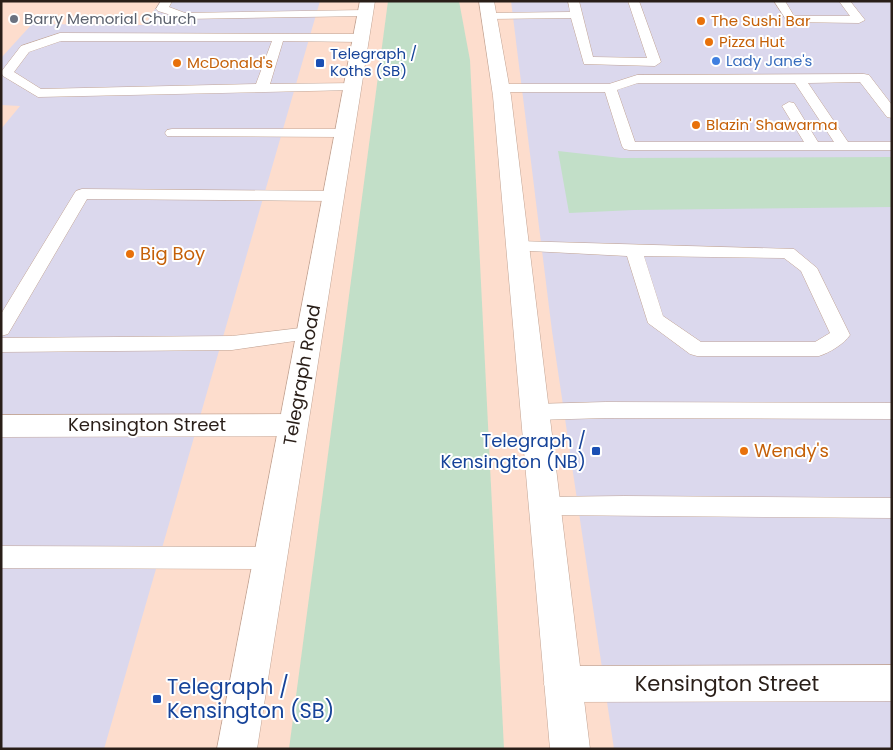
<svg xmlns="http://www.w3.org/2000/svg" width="893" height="750" font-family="Poppins,sans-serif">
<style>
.commercial{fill:#dbd8ed}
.green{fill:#c2dfc8}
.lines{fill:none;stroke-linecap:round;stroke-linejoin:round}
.lane-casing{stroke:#c2a494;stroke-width:1}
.street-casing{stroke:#c2a494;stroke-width:1}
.primary-casing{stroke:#c2a494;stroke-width:1}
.lane{fill:#fff;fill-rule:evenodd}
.street{fill:#fff;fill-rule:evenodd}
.primary{fill:#fff;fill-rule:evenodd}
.worship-dot{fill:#6b7280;stroke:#fff;stroke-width:2}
.food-dot{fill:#e8710a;stroke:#fff;stroke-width:2}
.shop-dot{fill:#3f7fe0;stroke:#fff;stroke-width:2}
.transit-dot{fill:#1a4fb4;stroke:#fff;stroke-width:2}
.labels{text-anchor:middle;stroke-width:4;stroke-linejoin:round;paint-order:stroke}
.far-worship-label{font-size:15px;fill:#5b616d;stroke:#fff;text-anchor:start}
.far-food-label{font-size:15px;fill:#c56008;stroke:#fff;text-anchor:start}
.far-transit-label{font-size:15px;fill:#164399;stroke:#fff;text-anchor:start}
.far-shop-label{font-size:15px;fill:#366cbe;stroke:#fff;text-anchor:start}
.food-label{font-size:18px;fill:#c56008;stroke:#fff;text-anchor:start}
.street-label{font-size:18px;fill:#291e18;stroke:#fff}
.transit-label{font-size:18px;fill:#164399;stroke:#fff;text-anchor:end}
.near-street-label{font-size:21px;fill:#291e18;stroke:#fff}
.near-transit-label{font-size:21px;fill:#164399;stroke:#fff;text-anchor:start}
</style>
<rect width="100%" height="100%" fill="#fdddcd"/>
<g class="commercial">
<polygon points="160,1 320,1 104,749 1,749 1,129 20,106 1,105 1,58 32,24 145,25"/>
<polygon points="511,1 892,1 892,749 614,749 552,331"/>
</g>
<g class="green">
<polygon points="388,1 459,1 470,60 504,749 289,749"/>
<polygon points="558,151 621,158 892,157 892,207 634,210 569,213"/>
</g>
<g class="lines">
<g class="lane-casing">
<g id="lane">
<polygon points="161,1 172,1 169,7 185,13 365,10 371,13 365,16 184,19 158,11 156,9"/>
<polygon points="568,1 579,1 593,57 647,58 628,1 639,1 661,62 655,66 584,64 571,18 488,19 482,16 488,13 570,12"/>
<polygon points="774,1 785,1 794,16 850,16 839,1 850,1 865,20 859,23 791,22 787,21"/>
<path d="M60 33 361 34 367 38 361 42 283 41 270 84 358 83 359 86 358 89 353 90 38 97 3 76 1 72 21 46ZM61 41H272L256 84 41 89 14 72 29 52Z"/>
<path d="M864 74 869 75 892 105V118L887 117 860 82 808 83 848 142H892V150H629L624 149 622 146 605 92H500L493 88 500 84H609L637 75ZM638 83H795L834 142H818L794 103 789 102 782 106 804 142H635L617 90Z"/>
<polygon points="172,129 344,129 349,130 351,133 349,136 344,137 167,136 165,133 167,130"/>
<polygon points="82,189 333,191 339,193 341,196 339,199 333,201 87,199 8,334 1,336 1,314 74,194 76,191"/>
<path d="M517 241 794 249 817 268 850 335C844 344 829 353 819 356H697L690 354 648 323 627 256 511 250 509 246 511 242ZM644 256 784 258 801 271 830 333 815 342H701L663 316Z"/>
<polygon points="309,327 316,328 318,333 316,338 232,350 1,352 1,338 232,336"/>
<polygon points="606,402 892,403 892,419 606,418 535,420 528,417 525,412 528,407 535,404"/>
<polygon points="624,496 892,498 892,518 544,515 536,513 532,506 536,499 544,497"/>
<polygon points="1,546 270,547 279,551 282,558 279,565 270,569 1,568"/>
</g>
</g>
<g class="street-casing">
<g id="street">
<polygon points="293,414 303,417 308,425 303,433 293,436 1,437 1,415"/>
<polygon points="892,665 892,701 563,702 550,697 544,684 550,671 563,666"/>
</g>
</g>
<g class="primary-casing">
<g id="primary">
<polygon points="360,1 375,1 257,749 217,749"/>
<polygon points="479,1 494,1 511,96 590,749 550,749 493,96"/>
</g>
</g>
<use href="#lane" class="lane"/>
<use href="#street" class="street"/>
<use href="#primary" class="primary"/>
</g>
<circle class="worship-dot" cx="14" cy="19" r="5"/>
<g class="food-dot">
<circle cx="701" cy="21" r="5"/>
<circle cx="709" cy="42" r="5"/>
<circle cx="177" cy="63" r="5"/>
<circle cx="696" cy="125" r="5"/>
<circle cx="130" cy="254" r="5"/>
<circle cx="744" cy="451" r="5"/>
</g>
<circle class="shop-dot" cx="716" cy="61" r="5"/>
<g class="transit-dot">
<rect x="315" y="58" width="10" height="10" rx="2.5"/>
<rect x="591" y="446" width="10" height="10" rx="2.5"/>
<rect x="152" y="694" width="10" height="10" rx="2.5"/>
</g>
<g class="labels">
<g class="far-worship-label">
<text x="24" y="24">Barry Memorial Church</text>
</g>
<g class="far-food-label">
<text x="711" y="26">The Sushi Bar</text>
<text x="719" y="47">Pizza Hut</text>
<text x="187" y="68">McDonald's</text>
<text x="706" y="130">Blazin' Shawarma</text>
</g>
<g class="far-transit-label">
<text x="330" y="59">Telegraph /<tspan x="330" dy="17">Koths (SB)</tspan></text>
</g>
<g class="far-shop-label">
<text x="726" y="66">Lady Jane's</text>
</g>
<g class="food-label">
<text x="140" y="260">Big Boy</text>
<text x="754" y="457">Wendy's</text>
</g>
<g class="street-label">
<text transform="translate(302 375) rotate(-80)" y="6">Telegraph Road</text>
<text x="147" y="431">Kensington Street</text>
</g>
<g class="transit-label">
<text x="586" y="447">Telegraph /<tspan x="586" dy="21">Kensington (NB)</tspan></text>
</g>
<g class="near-street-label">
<text x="727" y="691">Kensington Street</text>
</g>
<g class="near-transit-label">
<text x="167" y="694">Telegraph /<tspan x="167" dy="24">Kensington (SB)</tspan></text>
</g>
</g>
<rect width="893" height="750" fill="none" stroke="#291e18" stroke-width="5"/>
</svg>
